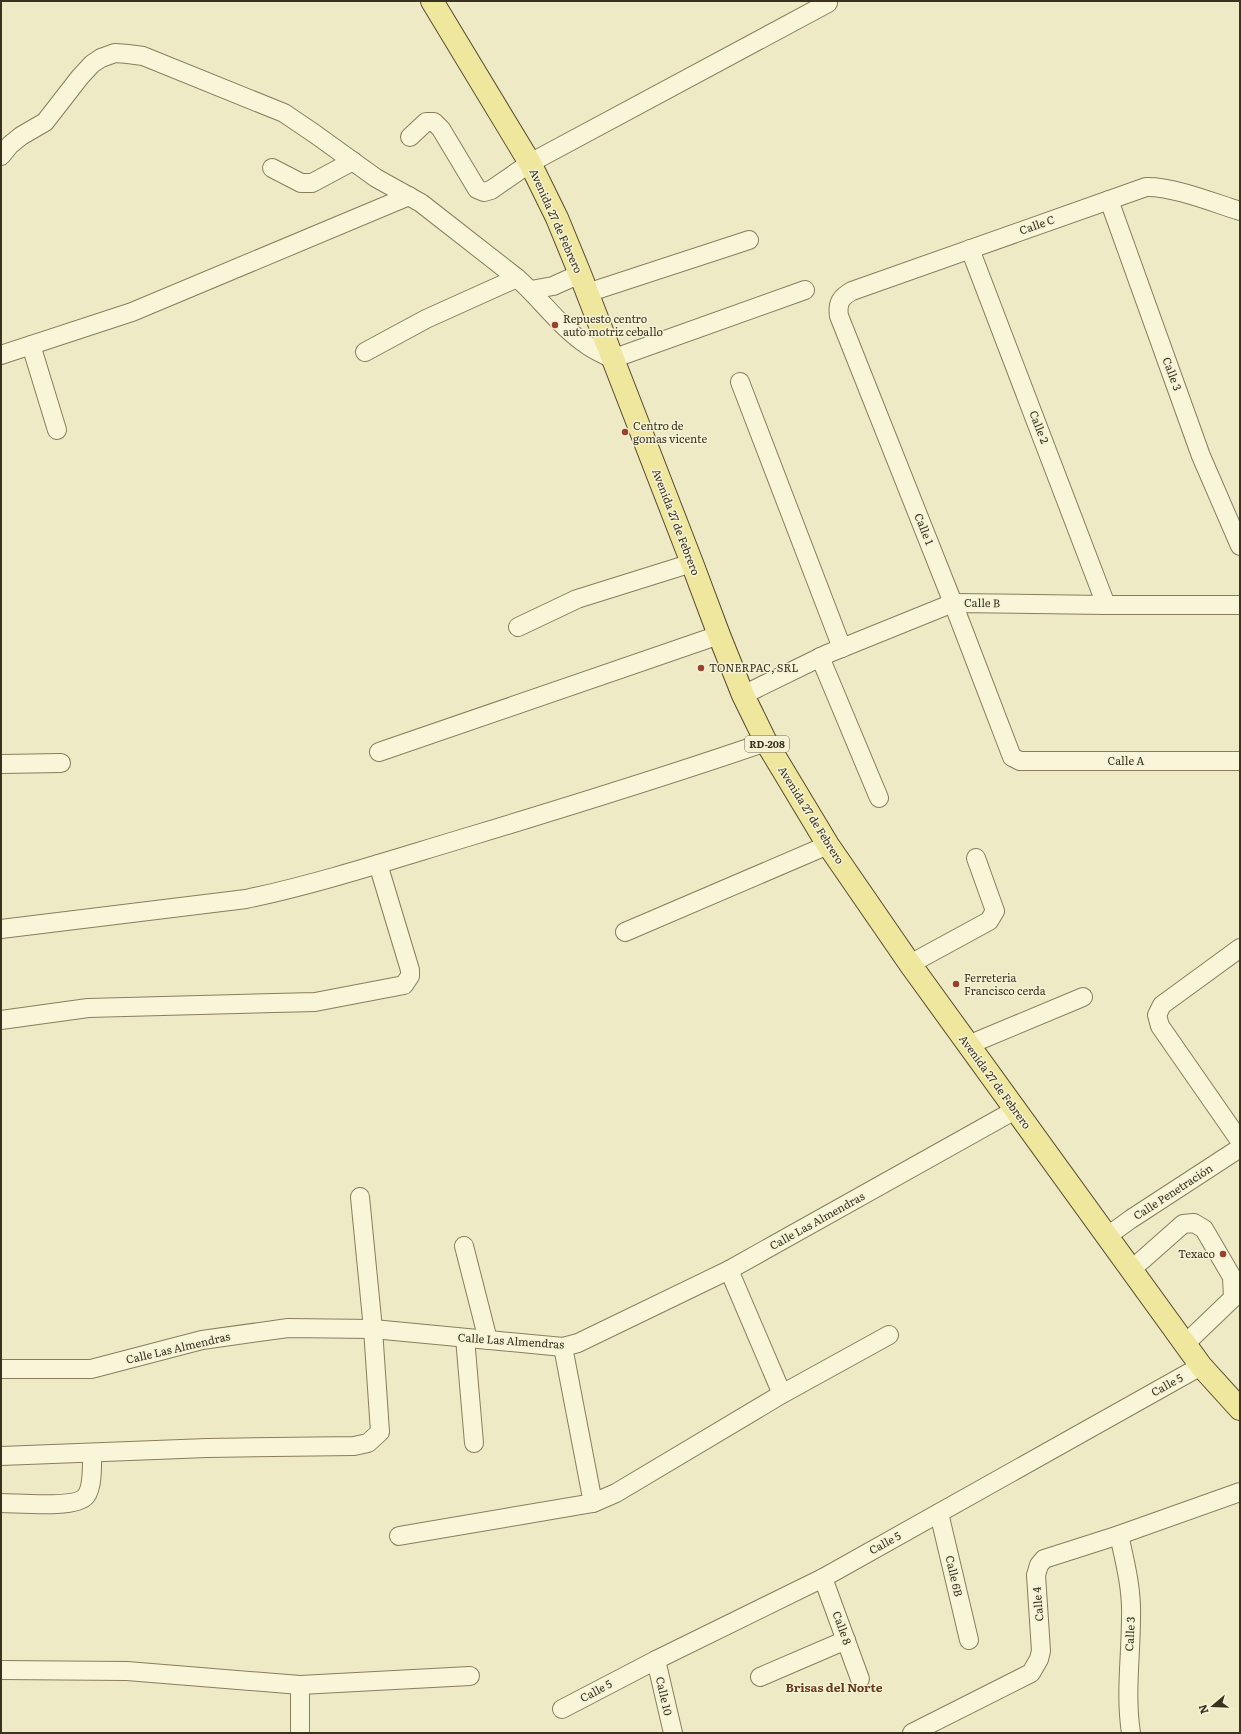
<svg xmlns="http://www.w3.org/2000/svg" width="1241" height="1734" font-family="Literata,serif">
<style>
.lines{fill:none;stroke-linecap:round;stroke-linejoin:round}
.minor-casing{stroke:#897d5c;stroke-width:20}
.major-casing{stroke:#574a30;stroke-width:24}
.minor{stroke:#f9f5d9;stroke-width:18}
.major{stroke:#f0e79f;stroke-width:22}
.poi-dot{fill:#98412c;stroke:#f5f2d5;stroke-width:1.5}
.labels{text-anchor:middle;stroke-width:3;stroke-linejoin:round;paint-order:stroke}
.shield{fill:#f5f2d5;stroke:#726b56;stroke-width:1}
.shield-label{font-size:10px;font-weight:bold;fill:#3a311f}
.street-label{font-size:11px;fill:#3a311f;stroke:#f5f2d5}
.poi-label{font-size:11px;fill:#3a311f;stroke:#f5f2d5;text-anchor:start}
.neighbourhood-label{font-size:12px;font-weight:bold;fill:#663c1f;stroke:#f5f2d5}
</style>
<rect width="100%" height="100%" fill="#eeeac6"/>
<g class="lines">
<g class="minor-casing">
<g id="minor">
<polyline points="410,137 426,122 434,122 441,129 477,189 484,192 491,190 530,163 828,3"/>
<path d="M1 156 10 145 21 136 45 122 80 77 92 64 101 58 115 53 128 54 143 56 284 113 315 134 376 178 421 203 517 278C541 299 560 327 587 345 595 351 604 354 612 359L805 290"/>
<polyline points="272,168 301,183 312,183 353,161"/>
<polyline points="1109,200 1201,456 1240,546"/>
<path d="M1240 211C1214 203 1172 186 1146 187L852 291C841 297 837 303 839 316L953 603 1012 757 1020 761H1240"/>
<polyline points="970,249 1106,605"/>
<polyline points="531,290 553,286 580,274"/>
<polyline points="587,293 749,240"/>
<polyline points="31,345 57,430"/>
<polyline points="365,352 426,319 517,278"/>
<polyline points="1,355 132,312 409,196"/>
<polyline points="740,382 842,648"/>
<polyline points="518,627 577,599 692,563"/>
<polyline points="820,657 879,798"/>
<polyline points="743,695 827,654 953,603 1106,605 1240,605"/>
<polyline points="379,752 719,635"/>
<polyline points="1,764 61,763"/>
<path d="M1 929 246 899C322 883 397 858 471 836 570 806 668 776 766 742"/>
<polyline points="625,932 828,845"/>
<polyline points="1240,948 1162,1005 1157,1015 1160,1026 1240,1141"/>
<polyline points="910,964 989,921 995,911 976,858"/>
<polyline points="1,1020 88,1008 315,1002 404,985 410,976 410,970 378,864"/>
<polyline points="968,1045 1083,997"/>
<polyline points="1106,1237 1131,1219 1240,1148"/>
<polyline points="464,1246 488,1340"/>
<polyline points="729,1270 782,1394"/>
<polyline points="1131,1270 1183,1224 1194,1223 1204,1229 1232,1277 1233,1298 1185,1344"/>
<polyline points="465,1338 474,1443"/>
<polyline points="563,1347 593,1503"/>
<polyline points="1,1369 91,1369 202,1340 288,1328 373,1329 563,1347 578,1343 729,1270 1015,1110"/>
<polyline points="1,1456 207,1448 354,1446 368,1443 380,1432 373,1329 360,1197"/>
<path d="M1 1503C19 1503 76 1509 86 1496 93 1487 92 1464 92 1453"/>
<polyline points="939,1513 969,1640"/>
<path d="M1119 1535C1125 1562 1132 1589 1131 1617 1131 1656 1125 1694 1131 1733"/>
<polyline points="399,1536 593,1503 616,1493 782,1394 889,1335"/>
<polyline points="823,1578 860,1679"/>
<polyline points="656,1660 673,1733"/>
<polyline points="1,1670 127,1671 300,1685 470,1676"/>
<polyline points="760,1677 846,1640"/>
<polyline points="562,1709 656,1660 823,1578 1201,1366"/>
<polyline points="300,1733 300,1685"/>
<polyline points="912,1733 1031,1673 1039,1659 1041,1651 1036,1575 1039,1565 1044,1559 1119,1535 1240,1492"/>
</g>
</g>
<g class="major-casing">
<polyline id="major" points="432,1 530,163 557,218 580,274 692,563 719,635 743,695 766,742 828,845 910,964 1201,1366 1240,1409"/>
</g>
<use href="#minor" class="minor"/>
<use href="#major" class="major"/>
</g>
<g class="poi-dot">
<circle cx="555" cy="325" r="4"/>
<circle cx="625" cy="432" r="4"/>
<circle cx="701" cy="668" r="4"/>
<circle cx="956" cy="984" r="4"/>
<circle cx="1223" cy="1254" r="4"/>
</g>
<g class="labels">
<rect class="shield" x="745" y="736" width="44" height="16" rx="3"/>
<g class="shield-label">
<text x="767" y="748">RD-208</text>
</g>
<g class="street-label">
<text transform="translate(556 221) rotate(66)" y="4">Avenida 27 de Febrero</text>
<text transform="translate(1037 225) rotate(-19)" y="4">Calle C</text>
<text transform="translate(1172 374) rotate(70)" y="4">Calle 3</text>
<text transform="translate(1039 427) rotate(69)" y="4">Calle 2</text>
<text transform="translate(676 522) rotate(69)" y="4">Avenida 27 de Febrero</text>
<text transform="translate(924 529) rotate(68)" y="4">Calle 1</text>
<text transform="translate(982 603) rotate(1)" y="4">Calle B</text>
<text x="1126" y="765">Calle A</text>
<text transform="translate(811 815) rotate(58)" y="4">Avenida 27 de Febrero</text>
<text transform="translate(995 1082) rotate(54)" y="4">Avenida 27 de Febrero</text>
<text transform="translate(1173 1192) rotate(-33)" y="4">Calle Penetración</text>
<text transform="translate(817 1221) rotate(-29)" y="4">Calle Las Almendras</text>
<text transform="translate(511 1341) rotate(4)" y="4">Calle Las Almendras</text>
<text transform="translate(178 1348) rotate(-13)" y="4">Calle Las Almendras</text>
<text transform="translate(1167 1385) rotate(-29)" y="4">Calle 5</text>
<text transform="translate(885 1543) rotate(-29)" y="4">Calle 5</text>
<text transform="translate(954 1576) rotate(77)" y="4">Calle 6B</text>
<text transform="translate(1038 1604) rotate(-95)" y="4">Calle 4</text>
<text transform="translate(842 1628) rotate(70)" y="4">Calle 8</text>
<text transform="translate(1130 1634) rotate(-87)" y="4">Calle 3</text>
<text transform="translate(596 1691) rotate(-28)" y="4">Calle 5</text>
<text transform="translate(664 1696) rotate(77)" y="4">Calle 10</text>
</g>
<g class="poi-label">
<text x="563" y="323">Repuesto centro<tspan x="563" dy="13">auto motriz ceballo</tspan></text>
<text x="633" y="430">Centro de<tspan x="633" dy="13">gomas vicente</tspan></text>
<text x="709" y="672">TONERPAC, SRL</text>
<text x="964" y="982">Ferreteria<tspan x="964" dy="13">Francisco cerda</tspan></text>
<text x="1215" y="1258" text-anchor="end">Texaco</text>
</g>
<g class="neighbourhood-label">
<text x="834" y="1692">Brisas del Norte</text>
</g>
</g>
<rect width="1241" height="1734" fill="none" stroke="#3a311f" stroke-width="4"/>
<g transform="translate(1213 1706) rotate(251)" stroke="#f5f2d5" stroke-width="3" paint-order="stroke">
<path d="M0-3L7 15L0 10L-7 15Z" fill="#3a311f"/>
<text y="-6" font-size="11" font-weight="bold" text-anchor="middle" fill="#3a311f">N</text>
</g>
</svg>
